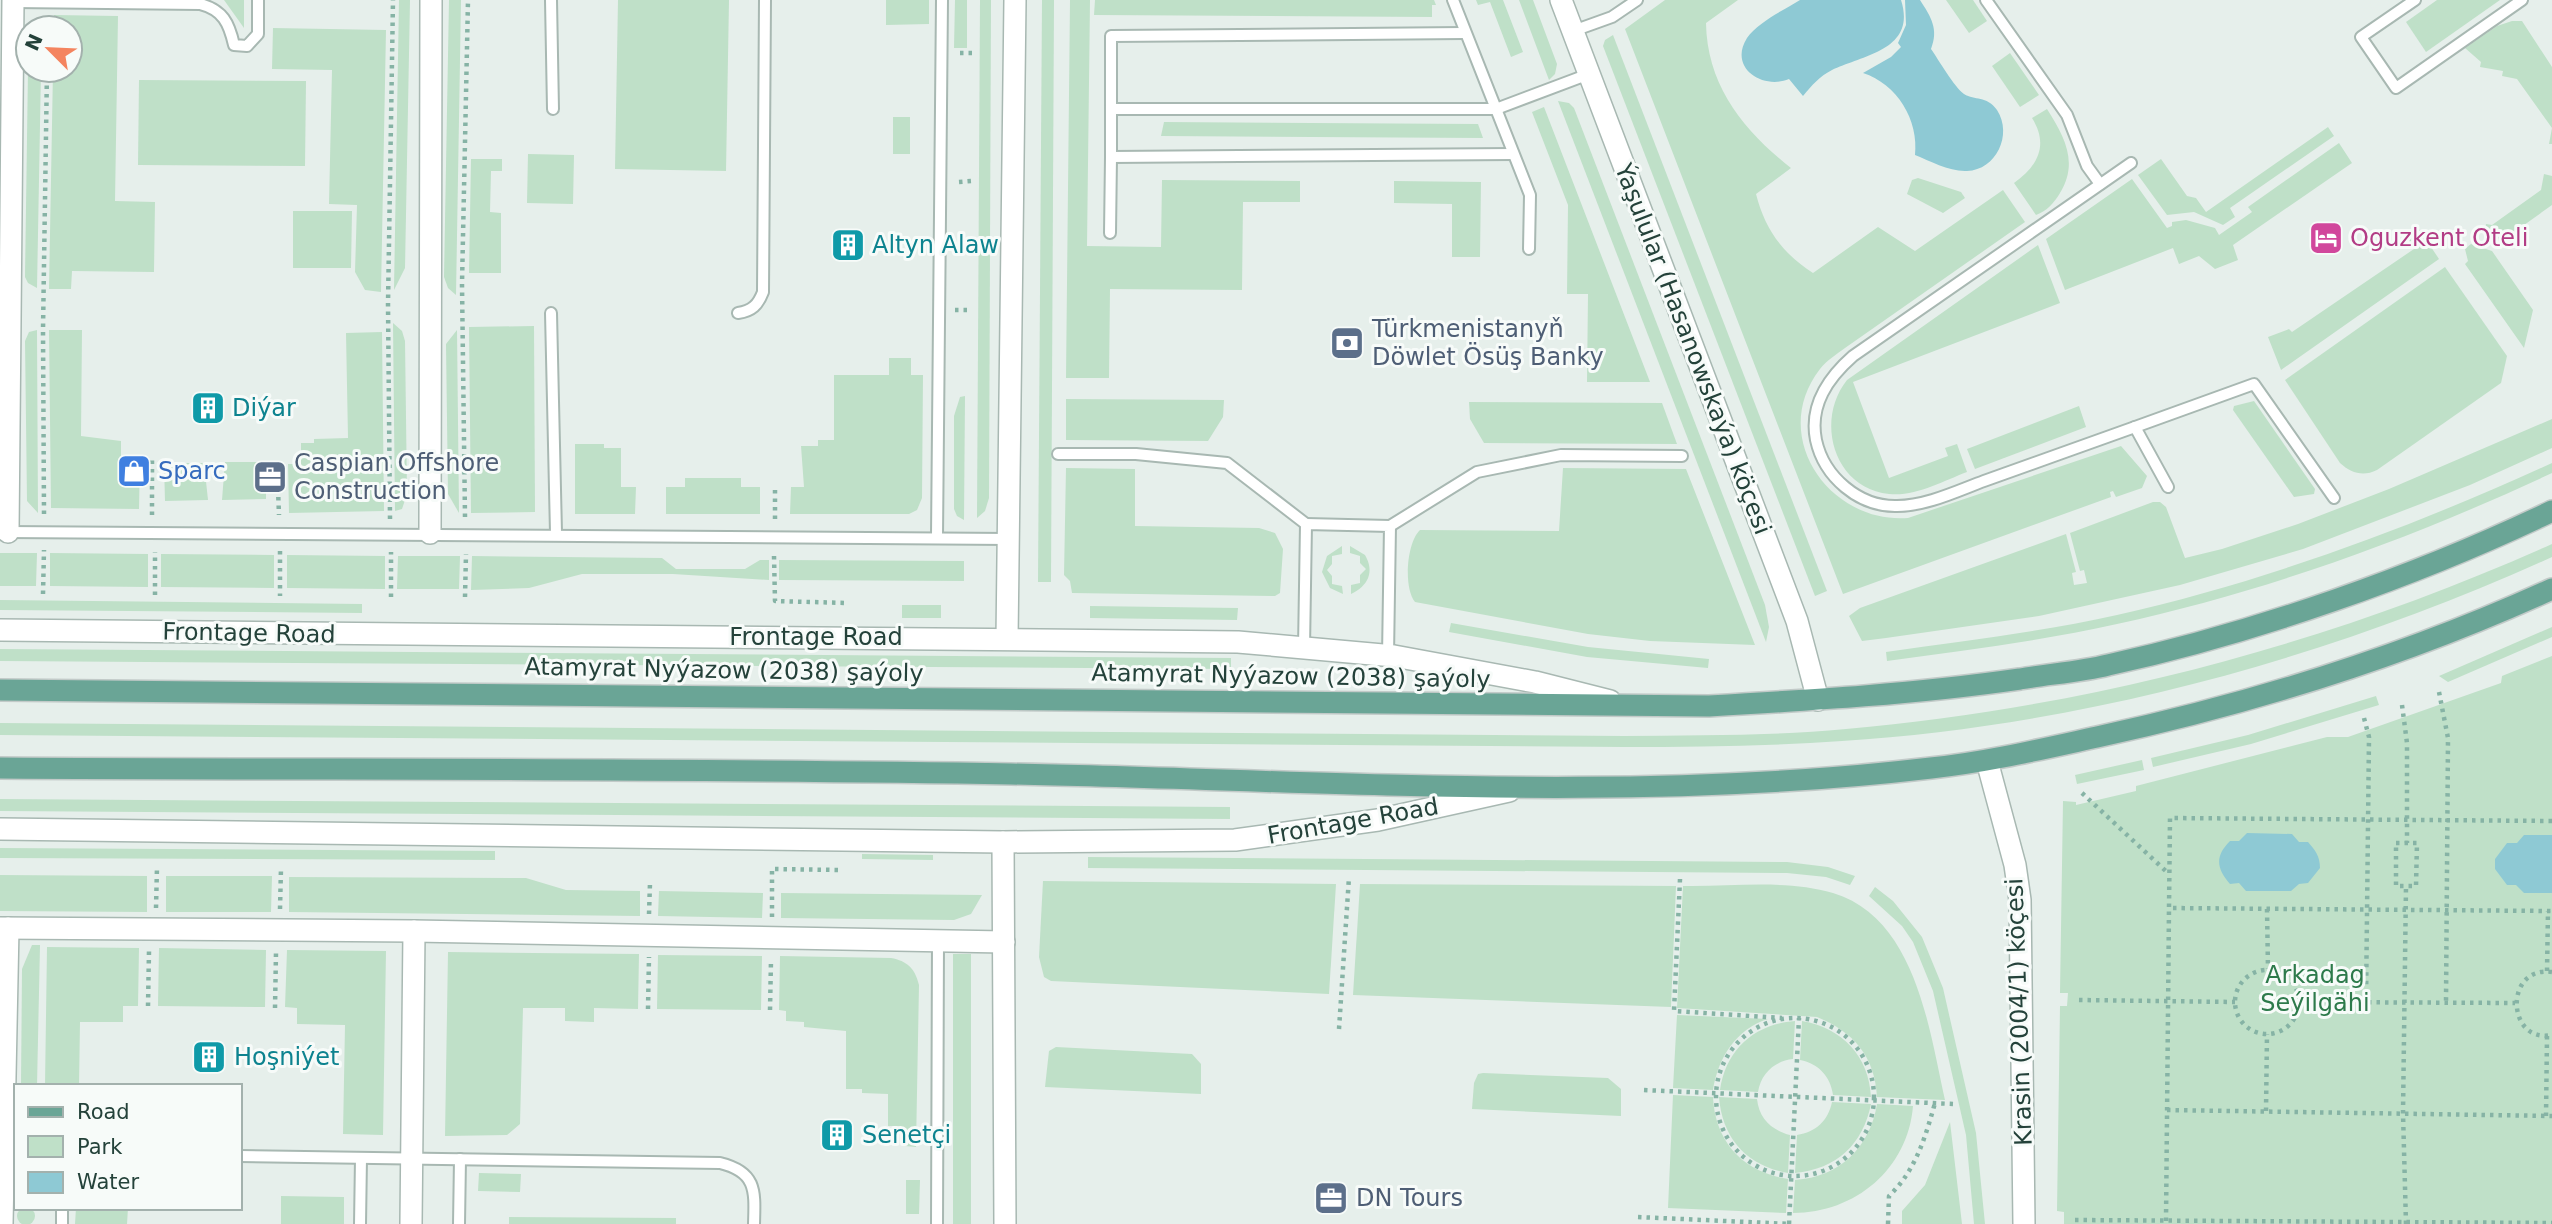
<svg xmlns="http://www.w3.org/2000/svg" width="2552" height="1224" font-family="'DejaVu Sans',sans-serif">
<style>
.green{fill:#bfe0c8}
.water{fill:#8ec9d4}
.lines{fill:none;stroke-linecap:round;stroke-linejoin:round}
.service-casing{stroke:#a8b8b2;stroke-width:14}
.minor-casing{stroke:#a8b8b2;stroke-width:24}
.primary-casing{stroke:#c2cac8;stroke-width:24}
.path{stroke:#86b3a5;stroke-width:4.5;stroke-dasharray:3.5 5;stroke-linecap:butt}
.service{stroke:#fff;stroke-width:10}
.minor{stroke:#fff;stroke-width:21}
.primary{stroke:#6aa596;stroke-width:21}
.labels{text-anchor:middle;stroke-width:6;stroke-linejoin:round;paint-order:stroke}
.hotel-label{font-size:24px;fill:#b23c85;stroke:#f7fbf9;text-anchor:start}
.culture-label{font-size:24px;fill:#0d838f;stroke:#f7fbf9;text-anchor:start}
.service-label{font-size:24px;fill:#4e5e75;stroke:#f7fbf9;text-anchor:start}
.street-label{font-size:24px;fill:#24423a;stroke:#f7fbf9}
.shop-label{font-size:24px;fill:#366cbe;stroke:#f7fbf9;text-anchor:start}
.park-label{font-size:24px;fill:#2d7a4b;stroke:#f7fbf9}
</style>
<rect width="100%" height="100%" fill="#e6efeb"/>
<g class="green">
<polygon points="224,0 244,0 244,28"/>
<polygon points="399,0 410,0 405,268 394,290"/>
<polygon points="449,0 461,0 456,295 448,288 444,277"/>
<polygon points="618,0 729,0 726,171 615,169"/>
<polygon points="886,0 929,0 929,24 886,25"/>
<polygon points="955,0 967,0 967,48 954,48"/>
<polygon points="980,0 991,0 989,498 985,511 977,518"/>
<polygon points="1042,0 1054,0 1051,582 1038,582"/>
<polygon points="1070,0 1090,0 1087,246 1161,247 1162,180 1300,181 1300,202 1243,202 1242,290 1110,289 1109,378 1066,378"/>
<polygon points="1095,0 1434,0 1436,5 1432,5 1432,17 1094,15"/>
<polygon points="1476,0 1503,0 1523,52 1511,57 1490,2 1478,5"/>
<polygon points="1519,0 1533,0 1557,64 1555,74 1549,80"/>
<path d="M1665 0H1738L1706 23C1707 86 1744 131 1791 168L1756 194C1765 229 1782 253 1813 273L1878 227 1915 251 2003 190 2025 222 1845 348C1837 354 1827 360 1820 369 1768 436 1829 524 1908 518L2121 446 2147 476 2142 488 2116 497 2113 491 2110 492 2111 497 1843 594 1625 29Z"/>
<polygon points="1946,0 1973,0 1987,21 1969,33"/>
<polygon points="2437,0 2500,0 2426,52 2406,22"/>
<polygon points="54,15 118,16 115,201 155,202 154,272 72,271 71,289 49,289 53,70 70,70 70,28 53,28"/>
<polygon points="2512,21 2522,21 2552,67 2552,144 2549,144 2552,128 2517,79 2502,76 2503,71 2480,67 2481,62 2465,48 2497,26"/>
<polygon points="273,28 386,30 381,292 365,290 355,272 357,205 329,204 332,70 272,69"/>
<polygon points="1613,35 1827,591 1815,596 1603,46 1605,40"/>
<polygon points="2010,53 2039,95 2020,107 1992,66"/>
<polygon points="28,70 41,70 37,288 28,283 25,277"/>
<polygon points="139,80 306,81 305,166 138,165"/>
<polygon points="1558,101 1569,103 1574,108 1765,605 1769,627 1766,642"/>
<polygon points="1544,107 1650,382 1587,382 1588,294 1567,294 1568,205 1532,112"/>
<path d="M2047 109C2064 136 2079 162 2060 193 2054 203 2047 211 2036 215L2014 183C2038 166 2049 145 2032 118Z"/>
<rect x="893" y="117" width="17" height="37"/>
<polygon points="1164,122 1478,124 1483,138 1161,136"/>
<polygon points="2328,127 2334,136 2230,208 2235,217 2223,225 2194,212 2167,215 2138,175 2161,159 2187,196 2196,198 2206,212"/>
<polygon points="2339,143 2352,163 2233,245 2238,260 2215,269 2199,256 2179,264 2173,248 2065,290 2046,239 2132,179 2167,228 2172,226 2172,222 2186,220 2215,228 2219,235 2252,212 2248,207"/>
<polygon points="528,154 574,155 573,204 527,203"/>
<polygon points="471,159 502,159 502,171 491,171 490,212 501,213 501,273 469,273"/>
<polygon points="2544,174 2552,176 2552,205 2503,240 2484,237 2486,224 2492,225 2541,190"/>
<polygon points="1918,178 1961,192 1965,198 1943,213 1907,194 1912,180"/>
<polygon points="1394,181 1481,182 1480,257 1452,257 1452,204 1394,203"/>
<polygon points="293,211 352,211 351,268 293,268"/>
<polygon points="2417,226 2439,259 2281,370 2268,337 2289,329 2292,332 2414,249 2405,235"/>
<polygon points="2471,244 2492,251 2533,310 2524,348 2465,264 2468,261 2465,249"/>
<path d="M2038 245 2060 303 1853 382 1889 478 1948 456 1945 448 1957 444 1967 472C1943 481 1915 497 1889 494 1833 488 1815 420 1847 380Z"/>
<path d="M2445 267 2507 356 2501 383 2377 470C2363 477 2351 473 2340 463L2285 380Z"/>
<polygon points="393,323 402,331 405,341 407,494 402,509 395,511"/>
<polygon points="534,326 535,512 471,513 469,327"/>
<polygon points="37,330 37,331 38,513 27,501 25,341 29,332"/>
<polygon points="49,330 82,330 81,436 121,441 121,457 140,457 139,509 51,508"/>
<polygon points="457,330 459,513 448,494 446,344"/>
<polygon points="382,332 384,511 289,513 288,464 301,464 301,443 314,443 314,439 348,438 346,333"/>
<polygon points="889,358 911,358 911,375 923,375 922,498 917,510 909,514 790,514 791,487 804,487 801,446 818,446 818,440 834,440 834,375 889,375"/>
<polygon points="965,396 964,520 957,516 954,509 954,416 960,397"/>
<polygon points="1066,399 1224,400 1223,417 1208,441 1066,440"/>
<polygon points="2254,401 2315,489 2314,494 2294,497 2233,410 2234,406"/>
<polygon points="1469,402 1662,403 1677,444 1484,443 1470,419"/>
<polygon points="2079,406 2086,427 1975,469 1967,449"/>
<polygon points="2552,419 2552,448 2470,485 2303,549 2180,585 2039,616 1886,638 1862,641 1849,616 1860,608 2066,534 2076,572 2072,573 2074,585 2087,583 2084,570 2080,571 2070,533 2153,502 2160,502 2166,507 2185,558 2222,549 2298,524 2389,489"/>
<polygon points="575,444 604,444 604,448 621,448 621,487 636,487 635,514 575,514"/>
<polygon points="225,462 266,462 266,499 222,500"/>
<polygon points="164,463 204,463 208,500 165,501"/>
<path d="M2552 463V473C2413 538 2268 591 2117 624 2042 641 1964 650 1887 661L1886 652C1963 641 2041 632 2117 615 2267 581 2412 527 2552 463Z"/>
<polygon points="1066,468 1135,469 1135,526 1259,528 1275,533 1283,549 1280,593 1275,596 1072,593 1070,581 1064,575"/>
<path d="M1563 468 1686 469 1755 645 1650 641 1588 634 1415 602C1403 587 1407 542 1420 530L1559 531Z"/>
<polygon points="685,478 741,478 741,487 760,487 760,514 666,514 666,487 685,487"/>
<path d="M2552 544V557C2329 658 2087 725 1842 741 1770 746 1697 747 1625 747L0 735V723L1624 736C1698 735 1772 736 1846 729 2092 707 2326 645 2552 544Z"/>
<polygon points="1342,546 1342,554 1332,556 1332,564 1327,570 1332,576 1332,584 1342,586 1343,594 1330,588 1322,572 1327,556"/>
<path d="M1350 546 1365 555C1375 572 1368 586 1351 594V585L1360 583V575L1366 569 1360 563V556L1350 553Z"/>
<polygon points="0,553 37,553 36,586 0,586"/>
<polygon points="50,553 148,554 148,587 50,586"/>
<polygon points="161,554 274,555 274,588 161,587"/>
<polygon points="287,555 385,556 385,589 287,588"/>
<polygon points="398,556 460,556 459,589 397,589"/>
<polygon points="472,556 662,558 676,569 745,569 760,560 769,560 769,580 673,574 582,574 529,588 471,590"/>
<polygon points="779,560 964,561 964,581 779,580"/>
<polygon points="0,600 362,604 362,613 0,610"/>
<rect x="902" y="605" width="39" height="13"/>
<polygon points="1090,606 1238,608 1237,620 1090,618"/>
<polygon points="1451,623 1588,647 1709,659 1708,668 1587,657 1449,632"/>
<polygon points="2552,627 2552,637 2448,682 2439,676"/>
<polygon points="0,649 1231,658 1231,669 0,661"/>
<polygon points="2552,656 2552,1224 2064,1224 2064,1212 2057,1211 2060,1006 2067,1006 2068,993 2060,993 2063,801 2076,802 2076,805 2136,791 2136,786 2327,737 2348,737 2501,683 2502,676"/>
<polygon points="2376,696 2379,705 2251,744 2153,767 2151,758 2248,735"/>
<polygon points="2142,760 2144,770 2077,784 2075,775"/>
<polygon points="0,799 1230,807 1230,819 0,811"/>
<polygon points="0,848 495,851 495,860 0,858"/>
<polygon points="862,854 933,855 933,860 862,859"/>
<polygon points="1088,857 1787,862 1828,867 1855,876 1850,885 1826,877 1787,873 1088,868"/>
<polygon points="0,875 147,876 147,912 0,911"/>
<polygon points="166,876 272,876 271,912 166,912"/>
<polygon points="289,877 526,878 566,890 640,891 640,916 289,912"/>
<polygon points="1043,881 1336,884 1329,994 1051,981 1044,977 1039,957"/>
<polygon points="1360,884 1676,886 1671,1007 1353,995"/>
<path d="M1683 886C1731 887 1786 879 1833 893 1916 918 1929 1029 1945 1100L1877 1097C1875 1057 1854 1032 1817 1017L1677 1008Z"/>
<polygon points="1875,887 1893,901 1922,937 1943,988 1976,1133 1985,1224 1974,1224 1966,1135 1933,991 1913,942 1902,926 1869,896"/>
<polygon points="659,891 763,893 762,918 658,916"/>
<polygon points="781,893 982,895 971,914 954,920 781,918"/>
<polygon points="32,945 40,945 37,1086 21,1086 22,969"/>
<polygon points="47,947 139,948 138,1006 123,1006 123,1022 80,1022 79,1086 45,1086"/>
<polygon points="159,948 266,950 265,1007 158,1006"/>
<polygon points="287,950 386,951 383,1135 343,1134 345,1025 297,1024 297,1008 285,1007"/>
<polygon points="448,952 639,954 638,1009 594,1008 594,1022 565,1021 565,1008 523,1008 520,1124 507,1135 445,1136"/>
<rect x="953" y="954" width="18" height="270"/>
<polygon points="658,955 762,956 761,1010 657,1009"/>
<path d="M780 956 891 958C907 961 915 968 919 985L916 1147 905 1146V1133H894V1126H888V1094L862 1093V1089H846V1031L804 1027V1022L786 1021V1011L779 1010Z"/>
<path d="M1677 1015 1768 1019C1736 1029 1718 1058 1713 1090L1673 1088Z"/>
<path d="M1795 1021 1793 1059C1775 1061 1761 1073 1758 1092L1720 1090C1726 1049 1755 1024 1795 1021Z"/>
<path d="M1802 1021C1842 1028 1869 1056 1871 1097L1833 1095C1830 1076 1819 1064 1800 1060Z"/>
<polygon points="1056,1047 1192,1054 1201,1064 1201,1094 1045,1087 1049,1051"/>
<polygon points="1483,1073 1608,1078 1621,1089 1621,1116 1472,1109 1474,1083 1478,1074"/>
<path d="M1673 1095 1713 1097C1715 1142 1743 1172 1788 1179L1786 1213 1668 1208Z"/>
<path d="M1719 1097 1757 1099C1759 1118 1771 1130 1790 1135L1788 1173C1747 1166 1722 1138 1719 1097Z"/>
<path d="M1832 1102 1871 1104C1863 1144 1837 1169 1795 1173L1797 1135C1816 1132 1828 1121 1832 1102Z"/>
<path d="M1877 1104 1913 1106C1908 1169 1855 1213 1793 1213L1795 1180C1840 1177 1870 1147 1877 1104Z"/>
<polygon points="1950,1122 1962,1224 1902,1224 1902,1211 1925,1185"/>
<polygon points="479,1173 521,1174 520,1192 478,1191"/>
<polygon points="906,1180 920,1180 919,1214 906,1214"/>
<polygon points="281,1196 344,1197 344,1224 281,1224"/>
<circle cx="26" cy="1216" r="9"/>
<polygon points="76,1208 128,1208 127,1224 75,1224"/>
<polygon points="509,1217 676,1218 676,1224 509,1224"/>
</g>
<g class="water">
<path d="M1800 0H1901C1917 50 1863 55 1832 70 1820 76 1812 85 1803 96L1789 79C1763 90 1728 68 1747 38 1758 22 1784 10 1800 0Z"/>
<path d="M1905 0H1920C1931 17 1939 29 1931 49 1938 59 1955 88 1964 94 1975 101 1986 95 1997 110 2013 135 1996 170 1967 171 1950 172 1930 161 1915 155 1919 120 1897 84 1863 73L1891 57 1901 47 1898 43 1906 25Z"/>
<path d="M2247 833 2292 834 2299 842H2308C2315 850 2320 856 2320 868L2308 883 2299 884 2291 891H2246L2239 883 2230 884C2216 868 2215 856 2230 841H2239Z"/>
<polygon points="2524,835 2552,835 2552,893 2524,893 2516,885 2507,885 2495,869 2495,859 2507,843 2517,843"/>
</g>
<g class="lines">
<g class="service-casing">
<g id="service">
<polyline points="551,0 553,109"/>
<polyline points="1453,0 1530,195 1529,249"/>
<polyline points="1986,0 2067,115 2087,166 2100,184"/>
<polyline points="2415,0 2361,37 2396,88 2522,0"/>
<path d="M13 2 200 4C223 10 229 23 234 45L247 46 258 34V0"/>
<polyline points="1573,31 1612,17 1637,0"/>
<polyline points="1111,109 1111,36 1464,33"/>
<polyline points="1513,154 1111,157 1111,109 1496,109 1589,74"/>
<path d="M2131 163 1853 356C1828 378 1809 405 1816 440 1824 477 1859 507 1897 506 1926 506 1957 491 1984 481 2034 463 2085 445 2135 427"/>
<polyline points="1110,233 1111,157"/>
<polyline points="551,313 556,533"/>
<path d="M738 313C752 311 758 305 763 292L765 0"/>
<polyline points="1058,454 1136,454 1227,463 1306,524"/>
<polyline points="2168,487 2135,427 2254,384 2334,498"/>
<polyline points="1390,526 1477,472 1561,455 1682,456"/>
<polyline points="6,532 1010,539"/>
<polyline points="937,536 942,0"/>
<polyline points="1304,648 1306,524 1390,526 1388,656"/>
<path d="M240 1156 720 1163C757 1172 755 1191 754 1224"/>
<polyline points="62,1224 62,1208"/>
<polyline points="360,1224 361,1158"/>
<polyline points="459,1224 460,1159"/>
<polyline points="937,1224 938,941"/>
</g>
</g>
<g class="minor-casing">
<g id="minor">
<polyline points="1561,0 1797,621 1818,700"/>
<polyline points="8,532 13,0"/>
<polyline points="430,533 431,0"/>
<polyline points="0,630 1238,642 1394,656 1535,682 1610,701"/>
<polyline points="1007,639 1015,0"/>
<polyline points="1987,761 2015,865 2020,900 2024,1224"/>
<polyline points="0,829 1003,842 1235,840 1378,820 1509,791"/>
<polyline points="1003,842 1005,1224"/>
<polyline points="0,928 414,931 1004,942"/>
<polyline points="2,1224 8,928"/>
<polyline points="411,1224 414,931"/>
</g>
</g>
<g class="primary-casing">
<g id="primary">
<path d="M0 690 1709 706C1813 700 1916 694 2020 679 2049 674 2080 672 2108 665 2254 633 2417 576 2552 511"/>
<path d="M0 768C337 770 674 768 1011 774 1317 780 1626 804 1931 768 1987 762 2042 749 2097 737 2254 703 2405 656 2552 589"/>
</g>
</g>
<g class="path">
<polyline points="960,53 973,53"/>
<polyline points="959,182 972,181"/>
<polyline points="955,310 972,310"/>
<polyline points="277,463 279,515"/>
<polyline points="44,514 43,330 47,70"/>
<polyline points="152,515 152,460"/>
<polyline points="465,517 462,284 468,0"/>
<polyline points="390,519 388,304 393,0"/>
<polyline points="775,519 775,488"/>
<polyline points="280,551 280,596"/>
<polyline points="774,556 775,601 847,603"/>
<polyline points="43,594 44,550"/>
<polyline points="155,595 155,552"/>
<polyline points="391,597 391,552"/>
<polyline points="465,597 466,554"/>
<polyline points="2439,692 2448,738 2446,1003"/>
<polyline points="2402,705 2407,743 2407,843"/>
<polyline points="2364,718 2369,737 2366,1003"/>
<polyline points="2082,793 2169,874"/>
<polyline points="2552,821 2170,818 2169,908 2552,911"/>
<polygon points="2396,843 2417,843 2416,886 2396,886"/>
<polyline points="1680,879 1674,1011 1782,1018"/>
<polyline points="156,908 157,867"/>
<polyline points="280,909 281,868"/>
<polyline points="2267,909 2268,969"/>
<polyline points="649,914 650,883"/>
<polyline points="772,917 772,869 839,870"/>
<circle cx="2267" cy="1002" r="32"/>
<polyline points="2547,971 2548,911"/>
<path d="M2552 972C2504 965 2506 1044 2552 1035"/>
<polyline points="2079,1000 2235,1002"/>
<polyline points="2300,1002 2515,1003"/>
<polyline points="148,1006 149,951"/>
<polyline points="275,1008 276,952"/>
<polyline points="648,1009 649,957"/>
<polyline points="770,1010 771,960"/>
<circle cx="1795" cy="1097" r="79"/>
<polyline points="1339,1029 1349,877"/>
<polyline points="1644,1090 1953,1104"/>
<polyline points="2167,1110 2552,1116"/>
<polyline points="2266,1111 2267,1034"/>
<polyline points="2546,1116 2547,1036"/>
<polyline points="1638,1217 1791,1224"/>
<polyline points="2075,1220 2552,1223"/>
<polyline points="2166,1221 2169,908"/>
<polyline points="1789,1224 1799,1018"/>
<path d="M1888 1224 1889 1196C1916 1170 1925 1138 1935 1103"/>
<polyline points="2406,1224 2403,1113 2406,886"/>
</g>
<use href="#service" class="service"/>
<use href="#minor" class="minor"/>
<use href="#primary" class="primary"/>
</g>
<defs>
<g id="hotel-square" transform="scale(1.75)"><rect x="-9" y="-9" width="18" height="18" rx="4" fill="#d1479c" stroke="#f7fbf9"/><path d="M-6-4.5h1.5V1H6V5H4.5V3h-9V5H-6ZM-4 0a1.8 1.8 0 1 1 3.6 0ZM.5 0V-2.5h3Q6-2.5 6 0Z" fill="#fff"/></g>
<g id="building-square" transform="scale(1.75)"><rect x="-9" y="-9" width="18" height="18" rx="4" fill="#0f9aa8" stroke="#f7fbf9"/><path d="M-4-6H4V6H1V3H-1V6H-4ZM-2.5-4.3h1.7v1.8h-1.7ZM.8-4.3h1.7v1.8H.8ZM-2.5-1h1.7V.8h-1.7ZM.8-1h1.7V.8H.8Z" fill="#fff"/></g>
<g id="bank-square" transform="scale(1.75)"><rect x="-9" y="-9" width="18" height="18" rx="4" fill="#5c6f8a" stroke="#f7fbf9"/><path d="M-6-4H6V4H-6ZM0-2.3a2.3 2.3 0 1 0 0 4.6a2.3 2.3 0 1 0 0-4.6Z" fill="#fff"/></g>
<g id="shop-square" transform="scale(1.75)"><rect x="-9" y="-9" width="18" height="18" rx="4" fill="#3f7fe0" stroke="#f7fbf9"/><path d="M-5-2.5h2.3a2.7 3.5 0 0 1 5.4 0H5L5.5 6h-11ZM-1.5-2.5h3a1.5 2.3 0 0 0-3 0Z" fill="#fff"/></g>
<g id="office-square" transform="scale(1.75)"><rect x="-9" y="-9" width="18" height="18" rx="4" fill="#5c6f8a" stroke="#f7fbf9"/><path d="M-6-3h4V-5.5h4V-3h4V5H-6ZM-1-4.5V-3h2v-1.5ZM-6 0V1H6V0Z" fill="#fff"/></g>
</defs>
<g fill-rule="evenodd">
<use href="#hotel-square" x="2326" y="238"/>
<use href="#building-square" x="848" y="245"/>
<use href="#bank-square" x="1347" y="343"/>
<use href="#building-square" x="208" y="408"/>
<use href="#shop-square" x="134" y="471"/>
<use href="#office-square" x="270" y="477"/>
<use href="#building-square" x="209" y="1057"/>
<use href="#building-square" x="837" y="1135"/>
<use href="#office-square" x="1331" y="1198"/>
</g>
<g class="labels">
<g class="hotel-label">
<text x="2350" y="246">Oguzkent Oteli</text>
</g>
<g class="culture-label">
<text x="872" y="253">Altyn Alaw</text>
<text x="232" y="416">Diýar</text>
<text x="234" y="1065">Hoşniýet</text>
<text x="862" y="1143">Senetçi</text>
</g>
<g class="service-label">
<text x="1372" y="337">Türkmenistanyň<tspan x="1372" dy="28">Döwlet Ösüş Banky</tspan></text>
<text x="294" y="471">Caspian Offshore<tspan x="294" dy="28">Construction</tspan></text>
<text x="1356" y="1206">DN Tours</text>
</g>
<g class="street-label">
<text transform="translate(1693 349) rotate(69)" y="8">Ýaşulular (Hasanowskaýa) köçesi</text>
<text transform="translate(249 633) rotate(1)" y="8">Frontage Road</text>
<text x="816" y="645">Frontage Road</text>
<text transform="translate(724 670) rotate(1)" y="8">Atamyrat Nyýazow (2038) şaýoly</text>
<text transform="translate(1291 676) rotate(1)" y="8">Atamyrat Nyýazow (2038) şaýoly</text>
<text transform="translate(1353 821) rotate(-10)" y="8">Frontage Road</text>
<text transform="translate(2019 1012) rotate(-92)" y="8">Krasin (2004/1) köçesi</text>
</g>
<g class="shop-label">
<text x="158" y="479">Sparc</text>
</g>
<g class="park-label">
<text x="2315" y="983">Arkadag<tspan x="2315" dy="28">Seýilgähi</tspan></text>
</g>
</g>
<rect x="14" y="1084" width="228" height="126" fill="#f7fbf9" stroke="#a3b1ad" stroke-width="2"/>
<rect x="28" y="1107" width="35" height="10" fill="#6aa596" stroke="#a3b1ad" stroke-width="2"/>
<text x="77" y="1119" font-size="21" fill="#24423a">Road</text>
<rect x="28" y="1136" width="35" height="21" fill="#bfe0c8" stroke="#a3b1ad" stroke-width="2"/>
<text x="77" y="1154" font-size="21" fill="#24423a">Park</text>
<rect x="28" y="1172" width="35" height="21" fill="#8ec9d4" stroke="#a3b1ad" stroke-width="2"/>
<text x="77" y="1189" font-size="21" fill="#24423a">Water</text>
<g transform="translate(49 49) rotate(294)"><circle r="33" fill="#f7fbf9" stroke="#a3b1ad" stroke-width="2"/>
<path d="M0-5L12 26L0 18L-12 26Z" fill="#f4845f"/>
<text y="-10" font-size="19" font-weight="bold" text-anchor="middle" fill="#24423a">N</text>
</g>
</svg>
